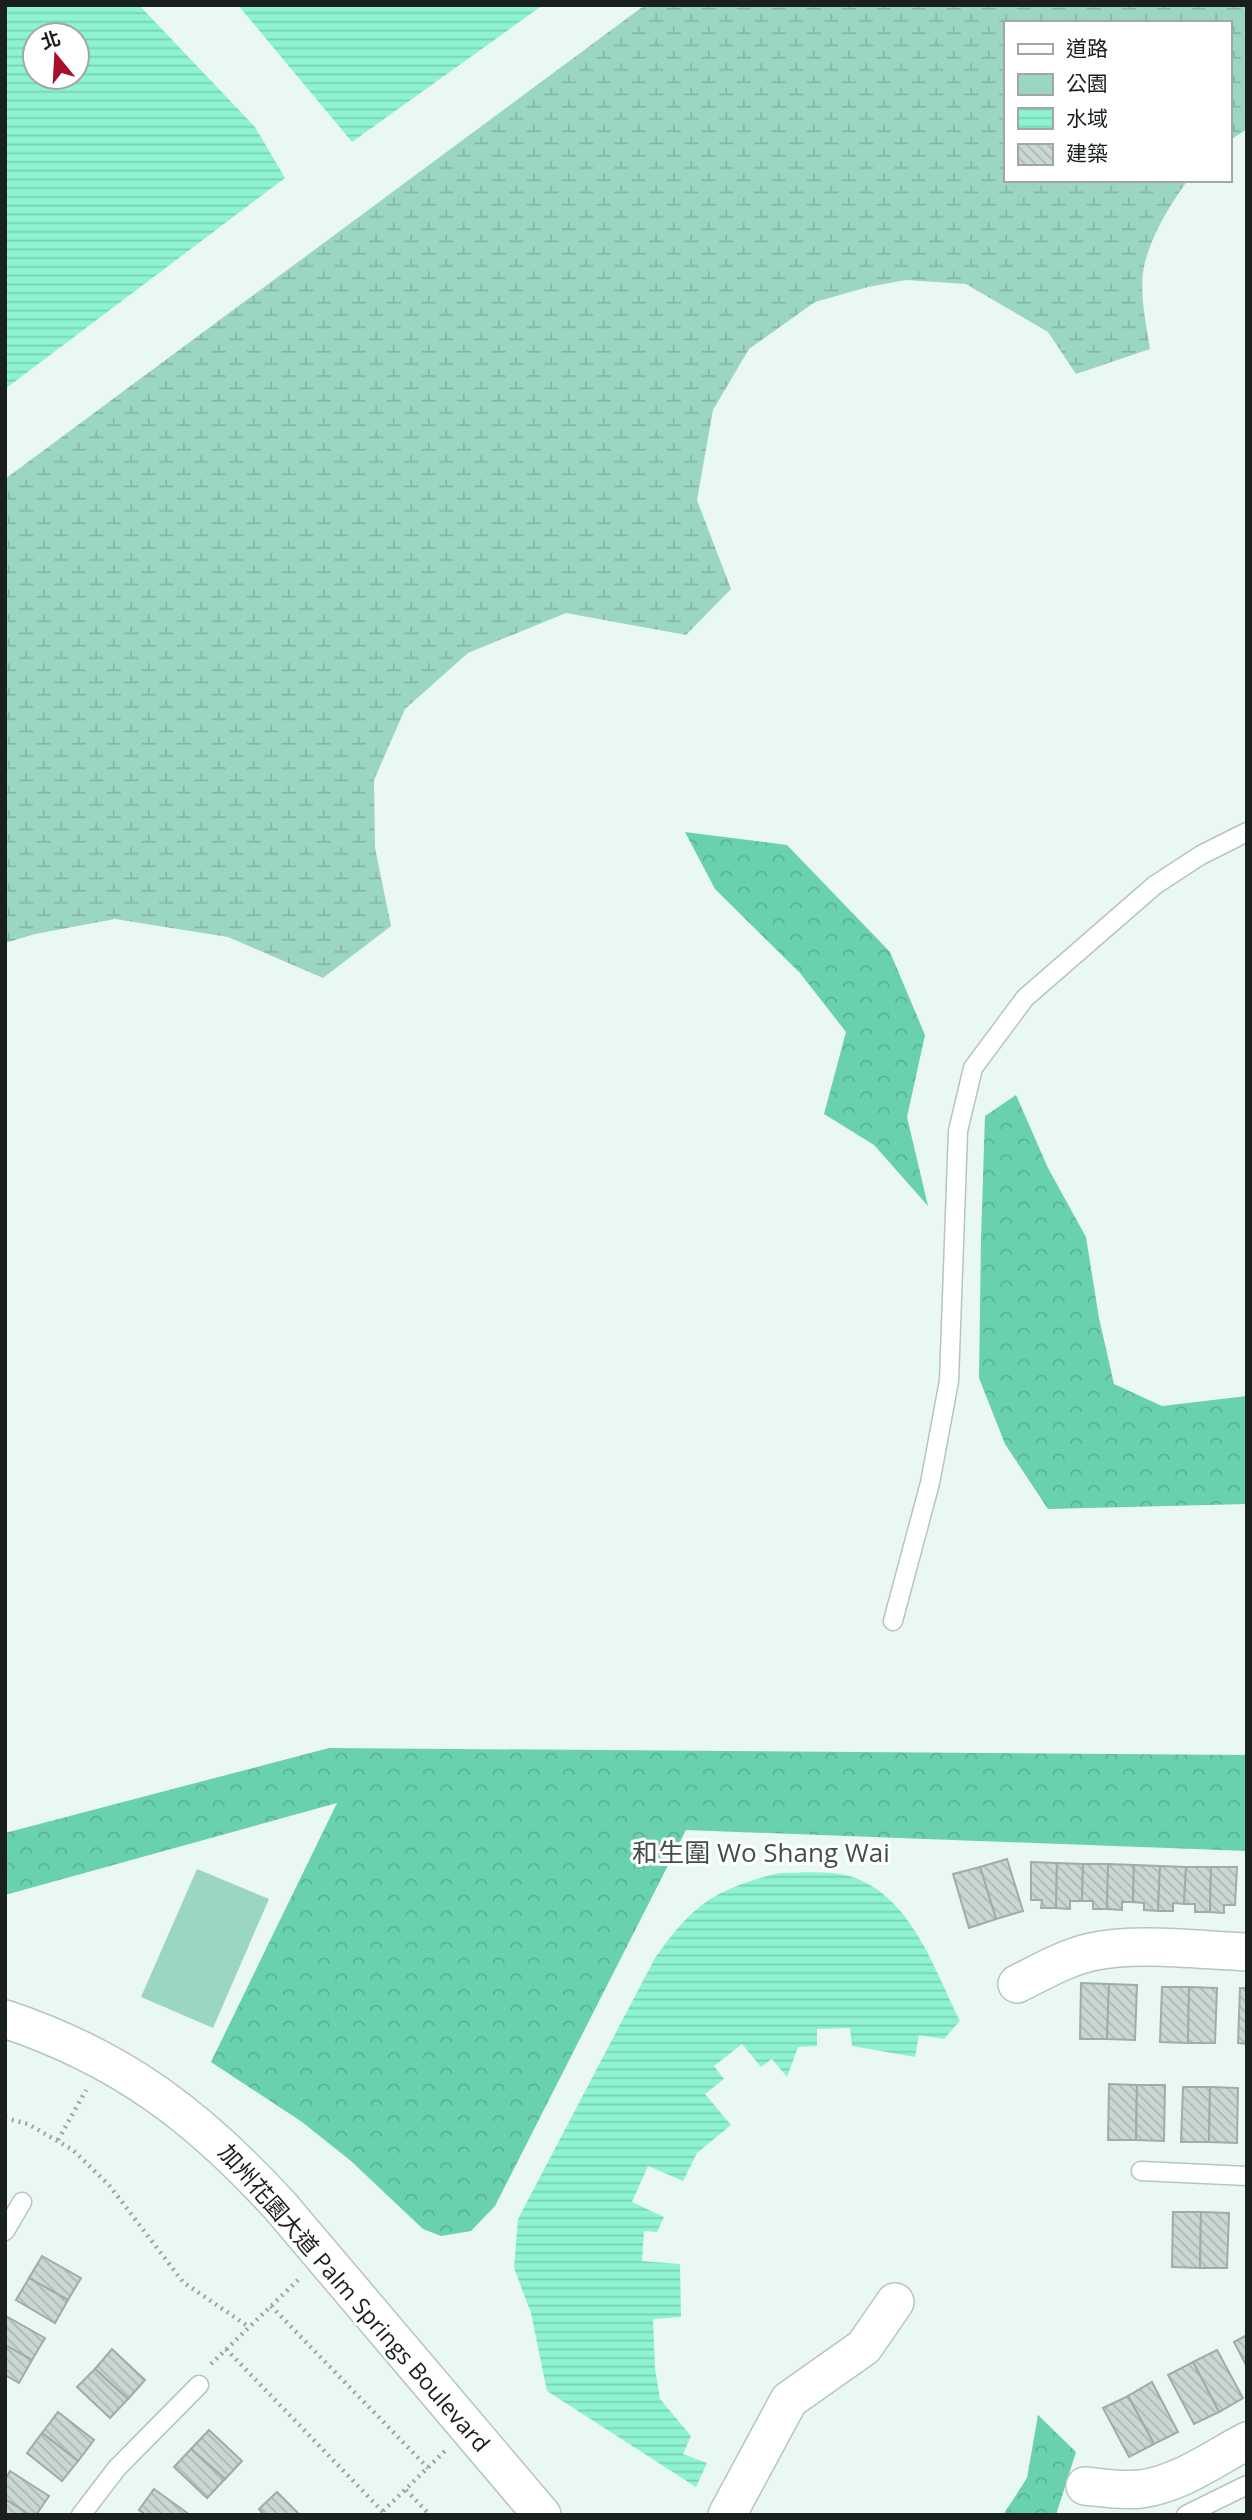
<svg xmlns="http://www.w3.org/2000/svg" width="1252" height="2520" font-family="'Open Sans','Noto Sans TC',sans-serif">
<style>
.forest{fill:url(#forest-crowns)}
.wetland{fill:url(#wetland-marsh)}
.park{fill:#9bd6c0}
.water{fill:url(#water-rules);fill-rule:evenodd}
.building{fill:url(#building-back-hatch);stroke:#9fada7;stroke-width:2}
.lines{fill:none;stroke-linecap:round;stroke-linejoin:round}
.lane-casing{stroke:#b7c5c0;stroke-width:21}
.street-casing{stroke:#b7c5c0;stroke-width:40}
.path{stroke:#9ba6a2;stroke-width:4.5;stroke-dasharray:2 5;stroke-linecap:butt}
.lane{stroke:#fff;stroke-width:18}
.street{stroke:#fff;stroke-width:37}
.labels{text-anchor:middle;stroke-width:6;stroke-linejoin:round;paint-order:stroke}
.street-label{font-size:23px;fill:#1a201e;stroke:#fff}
.quarter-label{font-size:26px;fill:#424f4a;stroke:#fff}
</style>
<defs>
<pattern id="forest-crowns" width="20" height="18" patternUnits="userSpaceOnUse" patternTransform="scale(1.75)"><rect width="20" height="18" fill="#6ad1af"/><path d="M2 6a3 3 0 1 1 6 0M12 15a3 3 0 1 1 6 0" fill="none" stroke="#5bb396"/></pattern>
<pattern id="wetland-marsh" width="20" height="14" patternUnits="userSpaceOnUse" patternTransform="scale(1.75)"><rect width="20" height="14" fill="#9bd6c0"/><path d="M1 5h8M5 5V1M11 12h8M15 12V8" fill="none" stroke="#85b7a5"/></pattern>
<pattern id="water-rules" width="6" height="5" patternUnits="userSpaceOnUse" patternTransform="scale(1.75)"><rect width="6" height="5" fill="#8df3d0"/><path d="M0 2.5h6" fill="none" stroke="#79d0b2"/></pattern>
<pattern id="building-back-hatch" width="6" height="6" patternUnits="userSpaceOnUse" patternTransform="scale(1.75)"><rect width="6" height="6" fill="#c9d8d2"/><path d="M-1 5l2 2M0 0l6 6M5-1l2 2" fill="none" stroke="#acb9b4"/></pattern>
</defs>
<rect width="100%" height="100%" fill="#e9f8f2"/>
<g class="forest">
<polygon points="685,832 787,845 890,952 925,1035 907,1117 928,1206 874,1145 824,1114 846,1032 800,973 715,889"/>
<polygon points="1016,1095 1048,1168 1086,1237 1099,1318 1114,1384 1162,1406 1247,1396 1247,1504 1048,1509 1005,1444 979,1378 981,1238 985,1116"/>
<polygon points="329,1748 1247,1755 1247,1851 686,1830 495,2206 471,2231 441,2236 423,2229 351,2161 302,2122 211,2062 337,1803 5,1895 5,1833"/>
<polygon points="1038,2415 1076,2452 1056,2515 1003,2515 1027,2478"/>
</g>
<path class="wetland" d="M645 5H1247V129L1229 141V23H1005V180H1188C1170 205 1153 232 1145 262 1138 290 1146 322 1150 349L1076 374 1048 332 966 284 906 280 868 287 815 302 749 349 713 410 697 500 731 589 686 635 566 613 468 653 405 709 374 780 375 848 391 926 323 978 228 937 115 919 35 934 5 943V479Z"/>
<polygon class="park" points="197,1869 269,1899 213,2028 141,1997"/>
<g class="water">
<path d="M5 5H139L255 127 285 178 5 389ZM35 35H77V77H35Z"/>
<polygon points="238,5 543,5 352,142"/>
<path d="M779 1873C802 1873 827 1870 849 1876 911 1894 934 1969 960 2021L944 2039 919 2035 915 2057 852 2046 850 2028 817 2029V2046L798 2047 787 2077 772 2059 761 2067 742 2044 714 2066 724 2079 705 2094 731 2125 697 2153 683 2181 648 2166 632 2202 664 2217 657 2232 644 2231 642 2261 680 2264 681 2317 653 2319 655 2368 660 2399 691 2436 683 2454 707 2463 696 2487 547 2391 531 2313 514 2268 518 2219 655 1958C693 1904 715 1889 779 1873Z"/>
</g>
<g class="building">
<polygon points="1007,1859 1023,1911 996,1919 980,1867"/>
<polygon points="1031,1862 1057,1863 1056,1908 1041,1908 1042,1900 1031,1900"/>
<polygon points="1057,1863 1083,1864 1082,1901 1070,1901 1070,1909 1056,1908"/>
<polygon points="1083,1864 1108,1864 1107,1909 1093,1909 1093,1901 1082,1901"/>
<polygon points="1108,1864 1134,1865 1133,1902 1122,1902 1122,1910 1107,1909"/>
<polygon points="1134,1865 1160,1866 1158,1911 1144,1910 1144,1903 1133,1902"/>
<polygon points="1160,1866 1186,1867 1184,1904 1173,1903 1173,1911 1158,1911"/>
<polygon points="980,1867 996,1919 969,1928 953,1874"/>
<polygon points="1186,1867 1211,1867 1210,1912 1195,1912 1195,1904 1184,1904"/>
<polygon points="1211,1867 1237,1867 1235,1905 1224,1905 1224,1913 1210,1912"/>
<polygon points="1081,1983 1109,1984 1107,2039 1080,2039"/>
<polygon points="1109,1984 1137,1985 1135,2040 1107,2039"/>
<polygon points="1162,1987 1189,1987 1188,2043 1160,2042"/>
<polygon points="1189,1987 1217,1988 1215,2043 1188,2043"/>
<polygon points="1240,1988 1247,1988 1247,2044 1238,2043"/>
<polygon points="1109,2084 1137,2085 1136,2140 1108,2140"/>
<polygon points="1137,2085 1165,2085 1164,2141 1136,2140"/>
<polygon points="1183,2087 1210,2087 1209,2142 1181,2142"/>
<polygon points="1210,2087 1238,2088 1237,2143 1209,2142"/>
<polygon points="1173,2212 1201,2212 1200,2268 1172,2267"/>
<polygon points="1201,2212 1229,2213 1227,2268 1200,2268"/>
<polygon points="42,2256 81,2278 68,2300 29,2278"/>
<polygon points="29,2278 68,2300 55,2323 16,2300"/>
<polygon points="6,2316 45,2338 32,2360 5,2345"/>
<polygon points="1247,2335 1247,2367 1234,2342"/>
<polygon points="5,2345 32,2360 19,2383 5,2375"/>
<polygon points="112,2349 145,2380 128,2399 95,2369"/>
<polygon points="1217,2350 1243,2398 1219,2412 1193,2362"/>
<polygon points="1193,2362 1219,2412 1194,2424 1168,2375"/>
<polygon points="95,2369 128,2399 110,2418 77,2387"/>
<polygon points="1152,2382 1178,2432 1154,2444 1128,2396"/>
<polygon points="1128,2396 1154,2444 1129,2457 1103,2408"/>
<polygon points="58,2412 94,2440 78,2461 42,2433"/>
<polygon points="209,2430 242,2461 225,2479 191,2449"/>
<polygon points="42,2433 78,2461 62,2481 27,2453"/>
<polygon points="191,2449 225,2479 207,2498 174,2467"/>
<polygon points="10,2471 49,2496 36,2515 30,2515 5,2499 5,2480"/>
<polygon points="154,2489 190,2515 146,2515 139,2510"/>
<polygon points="277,2492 300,2515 264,2515 259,2509"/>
<polygon points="5,2499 30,2515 5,2515"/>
</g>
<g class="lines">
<g class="lane-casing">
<g id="lane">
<polyline points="893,1621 930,1483 949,1381 958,1131 973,1068 1025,998 1155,885 1201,855 1247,832"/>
<polyline points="1141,2171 1247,2176"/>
<polyline points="5,2231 22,2202"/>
<polyline points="81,2515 117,2468 199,2385"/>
<polyline points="1186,2515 1247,2485"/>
</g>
</g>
<g class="street-casing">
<g id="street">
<path d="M1017 1984C1041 1972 1065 1958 1091 1952 1139 1942 1198 1950 1247 1952"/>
<path d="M5 2019C122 2058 199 2117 281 2207L542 2515"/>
<path d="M1085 2486C1104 2488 1122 2491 1141 2489 1179 2484 1213 2459 1247 2441"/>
<polyline points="727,2515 789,2400 864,2347 895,2302"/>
</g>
</g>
<g class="path">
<polyline points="5,2118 28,2124 73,2150 109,2185 183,2282 249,2327"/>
<polyline points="58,2140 86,2090"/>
<polyline points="271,2306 428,2468"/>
<polyline points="226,2349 386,2515"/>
<polyline points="211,2364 298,2280"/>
<polyline points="406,2490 430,2515"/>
<polyline points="383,2511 445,2451"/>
</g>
<use href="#lane" class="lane"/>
<use href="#street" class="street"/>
</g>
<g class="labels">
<g class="street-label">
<text transform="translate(354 2298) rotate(49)" y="8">加州花園大道 Palm Springs Boulevard</text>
</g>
<g class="quarter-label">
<text x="761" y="1862">和生圍 Wo Shang Wai</text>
</g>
</g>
<rect width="1252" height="2520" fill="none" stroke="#1a201e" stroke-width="14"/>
<rect x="1004" y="21" width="228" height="161" fill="#ffffff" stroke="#a3a6a5" stroke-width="2"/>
<rect x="1018" y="44" width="35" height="10" fill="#ffffff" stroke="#a3a6a5" stroke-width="2"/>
<text x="1066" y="56" font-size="21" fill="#1a201e">道路</text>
<rect x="1018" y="74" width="35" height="21" fill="#9bd6c0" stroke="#a3a6a5" stroke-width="2"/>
<text x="1066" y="91" font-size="21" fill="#1a201e">公園</text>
<rect x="1018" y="108" width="35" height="21" fill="url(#water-rules)" stroke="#a3a6a5" stroke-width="2"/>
<text x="1066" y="126" font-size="21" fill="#1a201e">水域</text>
<rect x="1018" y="144" width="35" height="21" fill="url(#building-back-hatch)" stroke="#a3a6a5" stroke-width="2"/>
<text x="1066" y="161" font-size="21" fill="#1a201e">建築</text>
<g transform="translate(56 56) rotate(342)"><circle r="33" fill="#ffffff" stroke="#a3a6a5" stroke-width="2"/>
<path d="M0-5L12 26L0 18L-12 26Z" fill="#a70f2d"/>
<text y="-10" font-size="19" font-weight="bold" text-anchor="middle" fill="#1a201e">北</text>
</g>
</svg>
